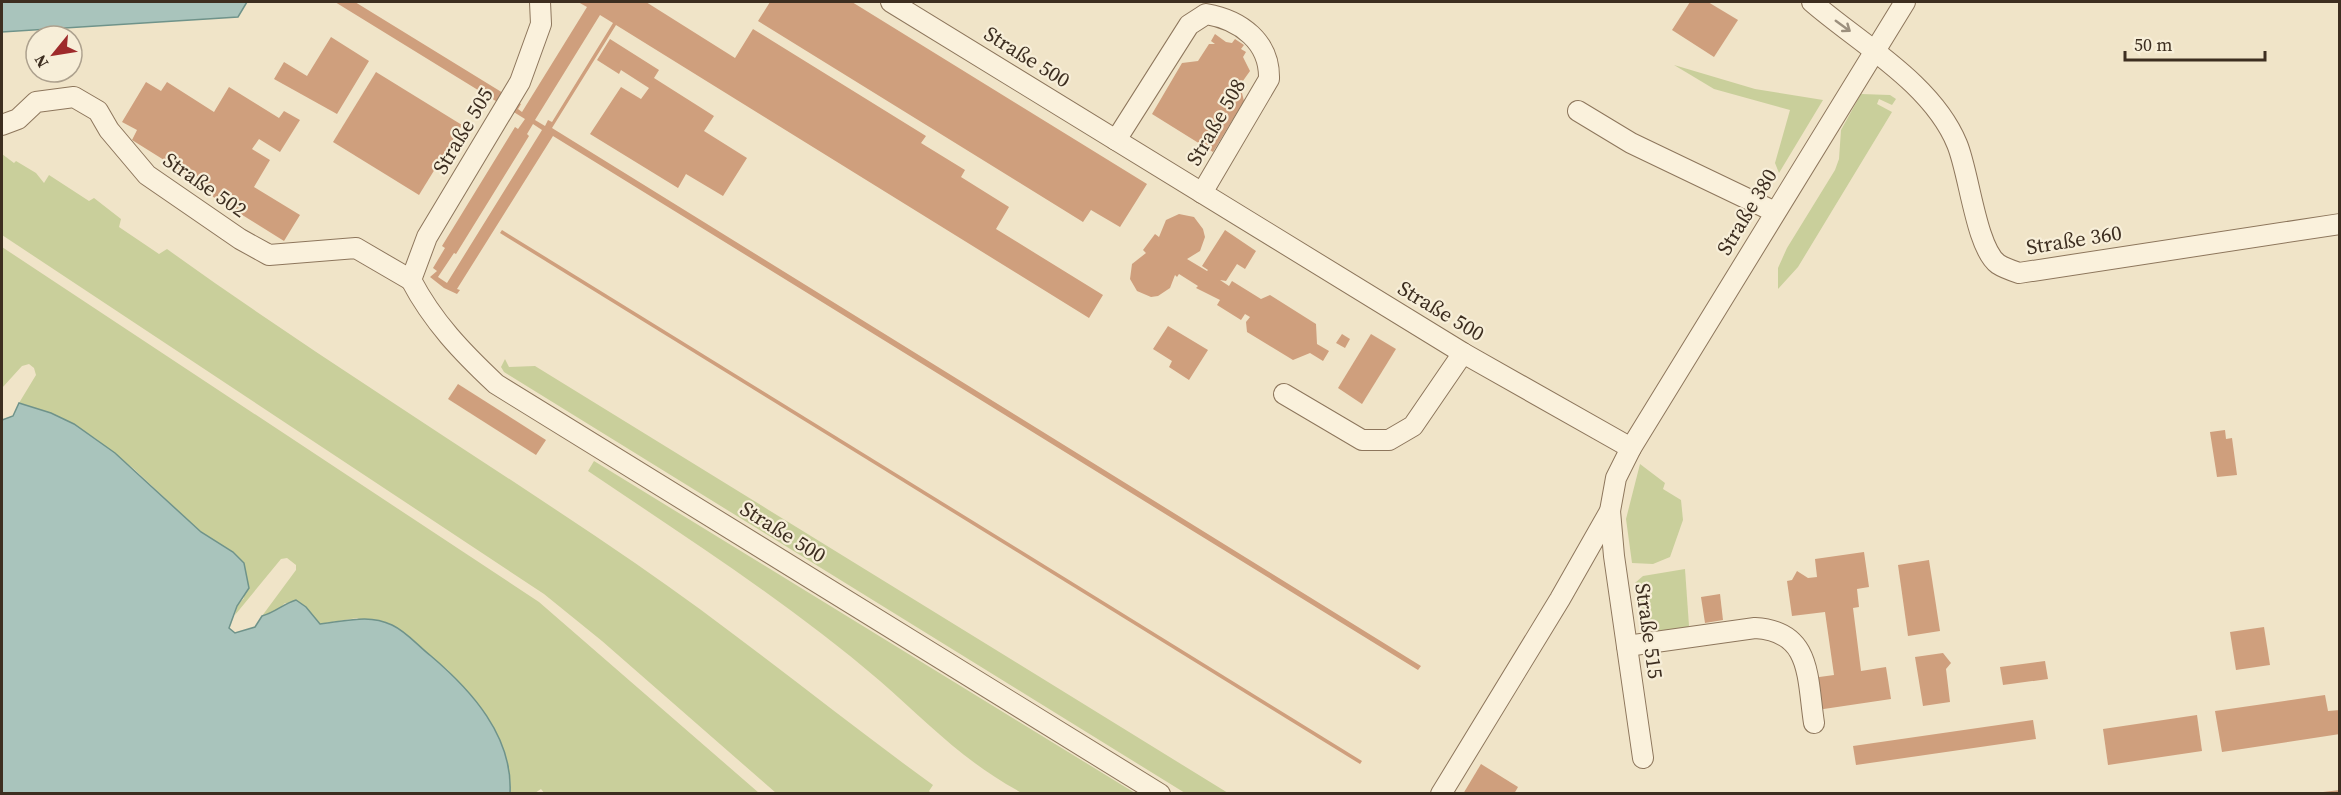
<svg xmlns="http://www.w3.org/2000/svg" width="2341" height="795" font-family="'Source Serif 4',serif">
<style>
.green{fill:#c9cf9b}
.water{fill:#a9c4bc;stroke:#6f938a;stroke-width:1.5}
.building{fill:#cf9f7d;fill-rule:evenodd}
.lines{fill:none;stroke-linecap:round;stroke-linejoin:round}
.minor-casing{stroke:#8d765c;stroke-width:22}
.minor{stroke:#faf1dc;stroke-width:20}
.oneway{stroke:#9c907e}
.labels{text-anchor:middle;stroke-width:4.5;stroke-linejoin:round;paint-order:stroke}
.street-label{font-size:21px;fill:#3d2e20;stroke:#f7eed8}
</style>
<rect width="100%" height="100%" fill="#f0e4c8"/>
<g class="green">
<polygon points="1674,65 1755,89 1823,100 1779,173 1775,163 1790,110 1714,89"/>
<polygon points="1861,94 1890,95 1896,99 1892,105 1879,99 1877,104 1892,112 1798,267 1778,289 1778,268 1787,248 1835,170 1839,159 1841,130"/>
<path d="M2 154 14 163 16 161 36 173 44 183 49 175 89 201 94 198 121 219 119 227 159 254 167 249C320 359 480 457 635 563 737 633 832 712 933 785L929 791 931 793H776L602 641 544 594 2 235Z"/>
<polygon points="2,247 539,602 759,793 545,794 541,789 535,793 510,793 508,769 495,730 486,715 448,670 430,656 357,618 320,624 306,607 285,603 276,612 262,616 296,570 296,565 287,558 281,559 235,615 237,606 244,598 233,552 201,532 134,469 95,438 51,413 19,403 36,375 34,368 29,364 22,366 2,388"/>
<polygon points="505,359 509,367 535,366 1228,793 1185,793 504,372 501,367"/>
<path d="M594 461 1135 793H1022C964 762 928 723 880 681 789 603 687 538 588 471Z"/>
<polygon points="1640,464 1665,483 1663,489 1681,500 1683,520 1670,557 1653,564 1632,563 1626,519"/>
<path d="M1685 569 1689 626C1673 638 1654 633 1640 622L1635 583 1643 576Z"/>
</g>
<g class="water">
<polygon points="2,2 247,2 238,17 2,32"/>
<path d="M19 403 51 413 74 424 115 453 201 532 233 552 244 563 249 588 237 606 229 628 235 633 255 627 262 616C276 612 283 604 296 600L306 607 320 624C344 622 367 613 392 625 407 632 418 646 431 656 471 690 513 736 510 793H2V420L13 416Z"/>
</g>
<g class="building">
<path d="M335 2H355L521 104 518 109 522 112 587 7 578 2H646L735 58 753 29 926 136 921 143 965 170 961 177 1009 207 996 229 1103 295 1089 318 616 25 552 128 1421 666 1418 670 553 136 457 289 460 290 457 294 444 288 430 277 437 271 433 268 445 248 442 246 515 127 518 129 525 119ZM600 15 613 23 552 122 548 120 545 126 535 120ZM533 124 542 130 447 283 438 277 454 253 456 254 529 136 527 134Z"/>
<polygon points="770,2 852,2 1147,184 1120,227 1091,210 1083,222 758,21"/>
<polygon points="1690,2 1708,2 1738,20 1714,57 1672,30"/>
<polygon points="1215,34 1226,42 1232,43 1235,39 1244,45 1241,49 1246,52 1243,57 1250,71 1240,85 1244,101 1213,152 1152,114 1182,63 1198,61 1209,44 1215,44 1211,41"/>
<polygon points="331,37 369,61 337,114 274,79 284,62 307,76"/>
<polygon points="610,39 659,70 654,78 714,116 704,131 747,158 723,196 686,174 678,188 590,134 621,87 641,99 649,88 621,70 619,74 597,60"/>
<polygon points="376,72 462,125 419,195 333,142"/>
<polygon points="146,82 161,91 167,82 214,112 229,87 279,118 284,111 300,120 280,152 259,139 252,149 270,160 254,187 300,215 284,241 210,195 212,190 132,140 137,130 122,122"/>
<polygon points="1179,214 1194,217 1203,229 1205,237 1200,251 1187,259 1207,271 1208,270 1202,266 1225,230 1256,251 1245,269 1237,264 1226,281 1220,280 1229,286 1232,281 1261,299 1270,295 1316,324 1317,344 1329,351 1323,361 1310,353 1293,360 1247,332 1246,322 1250,317 1245,314 1241,320 1217,305 1220,300 1196,288 1198,286 1179,274 1177,277 1175,275 1170,288 1158,296 1151,297 1137,291 1130,279 1132,264 1146,253 1143,250 1155,234 1159,237 1166,220"/>
<polygon points="502,230 1362,761 1360,764 500,233"/>
<polygon points="1168,326 1208,350 1189,380 1169,367 1172,361 1153,349"/>
<polygon points="1342,334 1350,339 1345,348 1336,343"/>
<polygon points="1371,334 1396,349 1362,404 1338,388"/>
<polygon points="458,384 546,440 536,455 448,399"/>
<polygon points="2225,430 2226,439 2232,438 2237,475 2217,477 2210,432"/>
<polygon points="1864,552 1869,587 1857,589 1859,607 1853,608 1861,671 1886,667 1891,699 1817,710 1812,678 1834,675 1825,612 1792,616 1787,581 1792,580 1797,571 1808,578 1817,577 1815,559"/>
<polygon points="1929,560 1940,631 1908,636 1898,565"/>
<polygon points="1720,594 1723,620 1705,623 1701,597"/>
<polygon points="2264,627 2270,665 2236,670 2230,632"/>
<polygon points="1943,653 1951,663 1946,669 1950,702 1923,706 1915,657"/>
<polygon points="2045,661 2048,679 2003,685 2000,667"/>
<polygon points="2325,695 2328,711 2340,710 2340,734 2222,752 2215,711"/>
<polygon points="2197,715 2202,751 2108,765 2103,729"/>
<polygon points="2033,720 2036,739 1856,765 1853,746"/>
<polygon points="1481,764 1518,787 1514,794 1463,794"/>
<polygon points="2340,790 2340,794 2323,794 2323,792"/>
</g>
<g class="lines">
<g class="minor-casing">
<g id="minor">
<polyline points="891,2 1463,353 1631,448"/>
<path d="M1812 2C1859 43 1932 83 1957 144 1969 172 1976 248 1998 264 2004 268 2013 271 2019 273L2340 224"/>
<polyline points="1578,111 1631,143 1775,212"/>
<polyline points="2,125 18,119 36,102 74,97 98,111 109,130 147,175 240,239 269,255 356,248 411,280"/>
<path d="M1116 140 1189 25 1206 14C1241 20 1270 42 1269 79L1202 193"/>
<path d="M411 280C433 322 462 352 496 384L1160 794"/>
<polyline points="411,280 427,237 520,82 541,24 540,2"/>
<polyline points="1284,394 1362,440 1389,440 1413,426 1463,353"/>
<polyline points="1610,511 1614,556 1643,758"/>
<path d="M1627 646 1755 628C1812 631 1807 678 1814 723"/>
<polyline points="1441,794 1560,599 1610,511 1616,478 1631,448 1905,2"/>
</g>
</g>
<use href="#minor" class="minor"/>
</g>
<defs><path id="oneway-shaft" d="M-6 0H5M1.5-3L5.5 0L1.5 3" fill="none" stroke-width="1.6" stroke-linecap="round" stroke-linejoin="round" transform="scale(1.5)"/></defs>
<use class="oneway" href="#oneway-shaft" transform="translate(1843 26) rotate(36)"/>
<g class="labels">
<g class="street-label">
<text transform="translate(1027 57) rotate(32)" y="7">Straße 500</text>
<text transform="translate(1216 122) rotate(-60)" y="7">Straße 508</text>
<text transform="translate(463 131) rotate(-59)" y="7">Straße 505</text>
<text transform="translate(205 185) rotate(35)" y="7">Straße 502</text>
<text transform="translate(1747 212) rotate(-59)" y="7">Straße 380</text>
<text transform="translate(2074 240) rotate(-9)" y="7">Straße 360</text>
<text transform="translate(1441 311) rotate(31)" y="7">Straße 500</text>
<text transform="translate(783 532) rotate(32)" y="7">Straße 500</text>
<text transform="translate(1649 631) rotate(82)" y="7">Straße 515</text>
</g>
</g>
<rect width="2341" height="795" fill="none" stroke="#3d2e20" stroke-width="6"/>
<g transform="translate(54 54) rotate(240)"><circle r="28" fill="#f7eed8" stroke="#ada18e" stroke-width="1.5"/>
<path d="M0-4.5L10 22L0 15L-10 22Z" fill="#9e2a2b"/>
<text y="-9" font-size="16" font-weight="bold" text-anchor="middle" fill="#3d2e20">N</text>
</g>
<path d="M2125 51v9h140v-9" fill="none" stroke="#3d2e20" stroke-width="3"/>
<text x="2134" y="51" font-size="18" fill="#3d2e20" stroke="#f7eed8" stroke-width="4.5" paint-order="stroke">50 m</text>
</svg>
